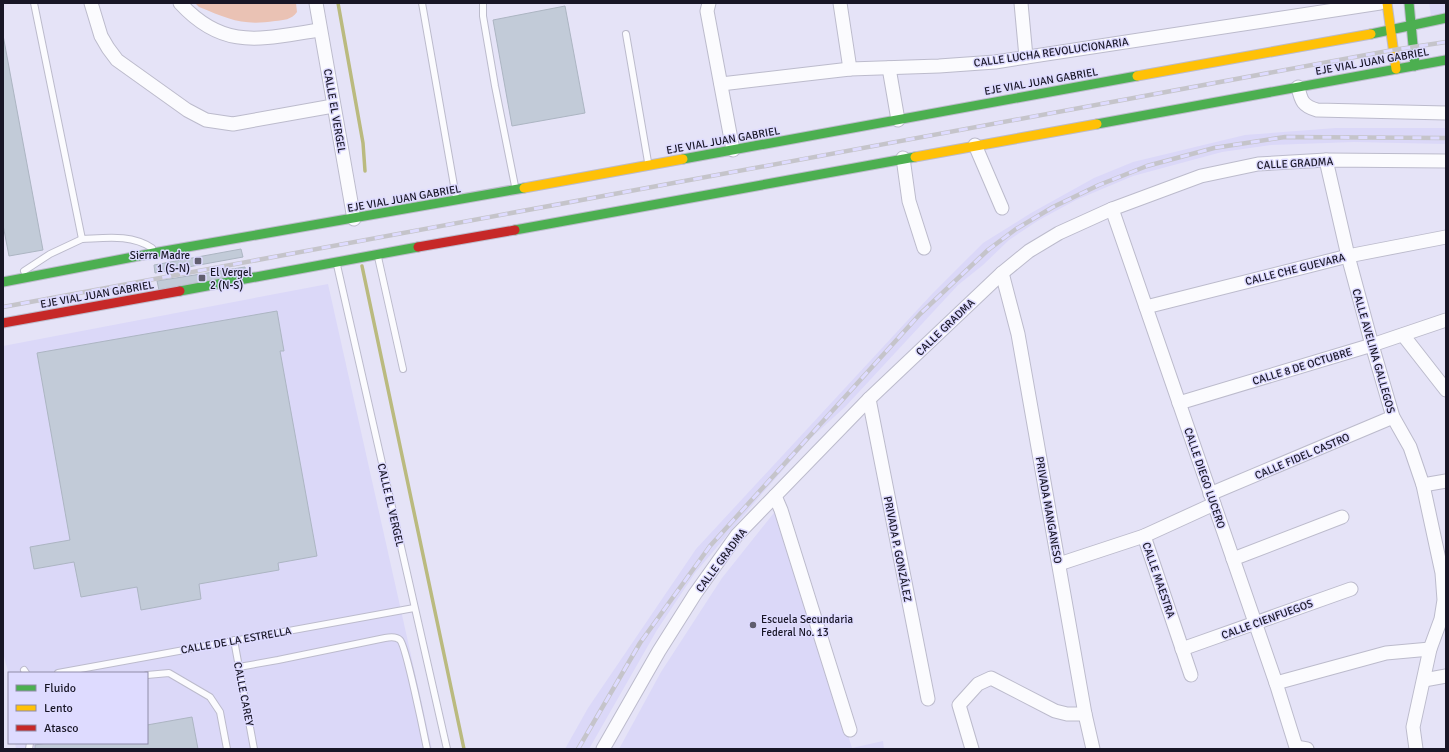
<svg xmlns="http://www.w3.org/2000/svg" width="1449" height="752" font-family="Signika,sans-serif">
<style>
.built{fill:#dbd8f8}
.green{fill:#eac2b4}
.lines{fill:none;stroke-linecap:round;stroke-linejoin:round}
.stream{stroke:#baba7f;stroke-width:3.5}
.building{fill:#c2cbd8;stroke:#acb5c2}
.lane-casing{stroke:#bcbbcc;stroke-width:8}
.street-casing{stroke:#bcbbcc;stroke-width:15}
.fast-casing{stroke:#bcbbcc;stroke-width:11}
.slow-casing{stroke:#bcbbcc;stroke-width:11}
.jam-casing{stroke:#bcbbcc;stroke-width:11}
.lane{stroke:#fbfbfe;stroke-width:6}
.street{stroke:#fbfbfe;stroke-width:13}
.fast{stroke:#4caf50;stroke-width:9}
.slow{stroke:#ffc107;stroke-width:9}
.jam{stroke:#c62828;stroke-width:9}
.rail-casing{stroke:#c5c4ca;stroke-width:4.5}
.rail{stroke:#dedbff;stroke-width:3;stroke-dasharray:9;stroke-linecap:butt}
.poi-dot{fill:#605e6f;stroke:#dedbff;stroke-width:1.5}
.labels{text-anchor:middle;stroke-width:3;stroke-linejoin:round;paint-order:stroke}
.street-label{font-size:11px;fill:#181626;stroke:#dedbff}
.poi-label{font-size:11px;fill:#181626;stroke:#dedbff;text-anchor:start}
</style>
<rect width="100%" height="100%" fill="#e5e3f7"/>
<g class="built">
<polygon points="1429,3 1446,3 1446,13 1431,15"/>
<polygon points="1336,128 1446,128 1446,144 1354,142 1271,145 1222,152 1133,176 1076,200 1039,220 1009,240 983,265 958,285 845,407 811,438 760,496 695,573 657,630 589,749 565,749 588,708 696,549 932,294 983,243 1031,213 1094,178 1133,162 1245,135"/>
<polygon points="328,284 432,749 16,749 15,743 147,743 147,673 9,673 9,675 3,653 3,346"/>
<polygon points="777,509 852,748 883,741 884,749 619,749 661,672 722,578"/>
</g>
<path class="green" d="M195 3H296L297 12C291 20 284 20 275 21 242 26 229 19 199 7Z"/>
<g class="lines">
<g class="stream">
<polyline points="338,3 363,143 365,171"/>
<polyline points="362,266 464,749"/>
</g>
</g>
<g class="building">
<polygon points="565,6 585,113 512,126 493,20"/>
<polygon points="3,35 43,250 9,256 3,225"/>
<polygon points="241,249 243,257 155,273 154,265"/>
<polygon points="245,267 246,275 159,290 157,281"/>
<polygon points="277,311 284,351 280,351 317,556 278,563 279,570 199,584 201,599 141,610 137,587 81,597 74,562 34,569 30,547 70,540 37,353"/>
<polygon points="192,717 198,749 35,749 35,745 47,743 147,743 147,725"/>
</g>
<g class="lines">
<g class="lane-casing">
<g id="lane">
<path d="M34 3 82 239C106 238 131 234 152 248"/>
<polyline points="422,3 456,197"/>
<polyline points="483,3 483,16 495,86 515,186"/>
<polyline points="626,34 648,162"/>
<polyline points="378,257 403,369"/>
<polyline points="337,265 447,749"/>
<polyline points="24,271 50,254 82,239"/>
<polyline points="234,640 254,749"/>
<path d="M239 667 278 660 385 638C390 637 396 636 400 640 406 646 424 734 427 749"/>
<polyline points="24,670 26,673"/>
<polyline points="58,673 414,608"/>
<polyline points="147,675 169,673 210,697 220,712 227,749"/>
<polyline points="29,749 30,743"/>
</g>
</g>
<g class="street-casing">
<g id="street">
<polyline points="91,3 101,36 108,48 117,60 187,110 206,120 233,124 333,106"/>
<path d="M180 3C225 52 263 38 320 30"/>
<polyline points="316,3 354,219"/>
<polyline points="709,3 707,11 733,150"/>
<polyline points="840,3 850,69"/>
<polyline points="1021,3 1026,57"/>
<polyline points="889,68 898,120"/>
<polyline points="721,84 850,69 939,66 995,62 1380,3"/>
<path d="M1298 87C1301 101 1303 106 1317 110L1446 113"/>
<polyline points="975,145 1002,208"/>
<polyline points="903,158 909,201 924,248"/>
<polyline points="1326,160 1348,256 1372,345 1393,417 1410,447 1423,485 1442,573 1444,600 1441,619 1430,649 1413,727 1416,749"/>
<polyline points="1112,209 1276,683 1296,747 1307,749"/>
<polyline points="1002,273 1018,334 1085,714 1093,749"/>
<polyline points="1146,307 1348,256 1446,237"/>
<polyline points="1403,335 1446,390"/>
<polyline points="869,399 928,699"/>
<polyline points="1179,403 1372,345 1446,320"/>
<polyline points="1423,485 1446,481"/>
<polyline points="1210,494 1393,417"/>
<polyline points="775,496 781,510 850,730"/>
<polyline points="1144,536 1191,675"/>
<polyline points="1233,559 1342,517"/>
<polyline points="1059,564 1144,536 1214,504"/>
<polyline points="1182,649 1351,589"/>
<polyline points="1424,680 1446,676"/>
<polyline points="1276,683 1386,653 1430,649"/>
<polyline points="603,749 659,651 695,594 737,535 869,399 1002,273 1029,251 1059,233 1112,209 1201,176 1258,164 1326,160 1446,161"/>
<polyline points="972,749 959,705 978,684 991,678 1055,711 1067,714 1085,714"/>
</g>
</g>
<g class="fast-casing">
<g id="fast">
<polyline points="1409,3 1415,66"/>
<polyline points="1371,34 1446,18"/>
<polyline points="1097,124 1446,60"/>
<polyline points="683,159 1137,76"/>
<polyline points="515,230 915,157"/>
<polyline points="3,282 159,252 524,188"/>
<polyline points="180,291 418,247"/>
</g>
</g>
<g class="slow-casing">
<g id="slow">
<polyline points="1387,3 1396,69"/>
<polyline points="1137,76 1371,34"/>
<polyline points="915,157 1097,124"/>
<polyline points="524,188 683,159"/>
</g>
</g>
<g class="jam-casing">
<g id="jam">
<polyline points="418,247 515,230"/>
<polyline points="3,323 180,291"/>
</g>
</g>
<use href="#lane" class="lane"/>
<use href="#street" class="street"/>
<use href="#fast" class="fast"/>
<use href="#slow" class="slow"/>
<use href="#jam" class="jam"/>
<g class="rail-casing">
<g id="rail">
<polyline points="3,307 1393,50 1446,42"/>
<polyline points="578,749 640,643 710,546 920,314 988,250 1016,229 1053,207 1099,185 1147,166 1214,148 1285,137 1446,138"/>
</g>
</g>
<use href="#rail" class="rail"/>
</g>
<g class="poi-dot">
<rect x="194" y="257" width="8" height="8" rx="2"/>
<rect x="198" y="274" width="8" height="8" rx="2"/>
<circle cx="753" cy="625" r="4"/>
</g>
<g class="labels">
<g class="street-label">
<text transform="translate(1051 52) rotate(-8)" y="4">CALLE LUCHA REVOLUCIONARIA</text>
<text transform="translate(1372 61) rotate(-10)" y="4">EJE VIAL JUAN GABRIEL</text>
<text transform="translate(1041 81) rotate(-10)" y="4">EJE VIAL JUAN GABRIEL</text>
<text transform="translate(335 111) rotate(80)" y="4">CALLE EL VERGEL</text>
<text transform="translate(723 140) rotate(-10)" y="4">EJE VIAL JUAN GABRIEL</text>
<text transform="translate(1295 163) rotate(-3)" y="4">CALLE GRADMA</text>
<text transform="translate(404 198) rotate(-10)" y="4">EJE VIAL JUAN GABRIEL</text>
<text transform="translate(1295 269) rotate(-14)" y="4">CALLE CHE GUEVARA</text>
<text transform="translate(97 294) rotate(-10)" y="4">EJE VIAL JUAN GABRIEL</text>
<text transform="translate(945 327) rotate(-44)" y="4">CALLE GRADMA</text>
<text transform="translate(1374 351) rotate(74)" y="4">CALLE AVELINA GALLEGOS</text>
<text transform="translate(1302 366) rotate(-17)" y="4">CALLE 8 DE OCTUBRE</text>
<text transform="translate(1302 456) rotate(-23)" y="4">CALLE FIDEL CASTRO</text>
<text transform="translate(1205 478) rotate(71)" y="4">CALLE DIEGO LUCERO</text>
<text transform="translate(391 505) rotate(77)" y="4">CALLE EL VERGEL</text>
<text transform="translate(1049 510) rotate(80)" y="4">PRIVADA MANGANESO</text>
<text transform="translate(898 549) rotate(79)" y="4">PRIVADA P. GONZÁLEZ</text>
<text transform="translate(721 560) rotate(-53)" y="4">CALLE GRADMA</text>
<text transform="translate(1159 580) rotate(71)" y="4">CALLE MAESTRA</text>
<text transform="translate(1267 619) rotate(-20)" y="4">CALLE CIENFUEGOS</text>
<text transform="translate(236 640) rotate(-10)" y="4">CALLE DE LA ESTRELLA</text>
<text transform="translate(244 694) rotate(79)" y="4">CALLE CAREY</text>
</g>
<g class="poi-label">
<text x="190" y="259" text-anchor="end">Sierra Madre<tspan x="190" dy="13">1 (S-N)</tspan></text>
<text x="210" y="276">El Vergel<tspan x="210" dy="13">2 (N-S)</tspan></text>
<text x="761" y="623">Escuela Secundaria<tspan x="761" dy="13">Federal No. 13</tspan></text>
</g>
</g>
<rect width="1449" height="752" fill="none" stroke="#181626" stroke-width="8"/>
<rect x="8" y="672" width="140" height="72" fill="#dedbff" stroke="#8f8ca8"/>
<rect x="16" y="685" width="20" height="6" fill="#4caf50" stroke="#8f8ca8"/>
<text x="44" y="692" font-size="12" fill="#181626">Fluido</text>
<rect x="16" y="705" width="20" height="6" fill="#ffc107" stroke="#8f8ca8"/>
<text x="44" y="712" font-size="12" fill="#181626">Lento</text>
<rect x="16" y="725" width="20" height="6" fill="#c62828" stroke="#8f8ca8"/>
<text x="44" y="732" font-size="12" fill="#181626">Atasco</text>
</svg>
